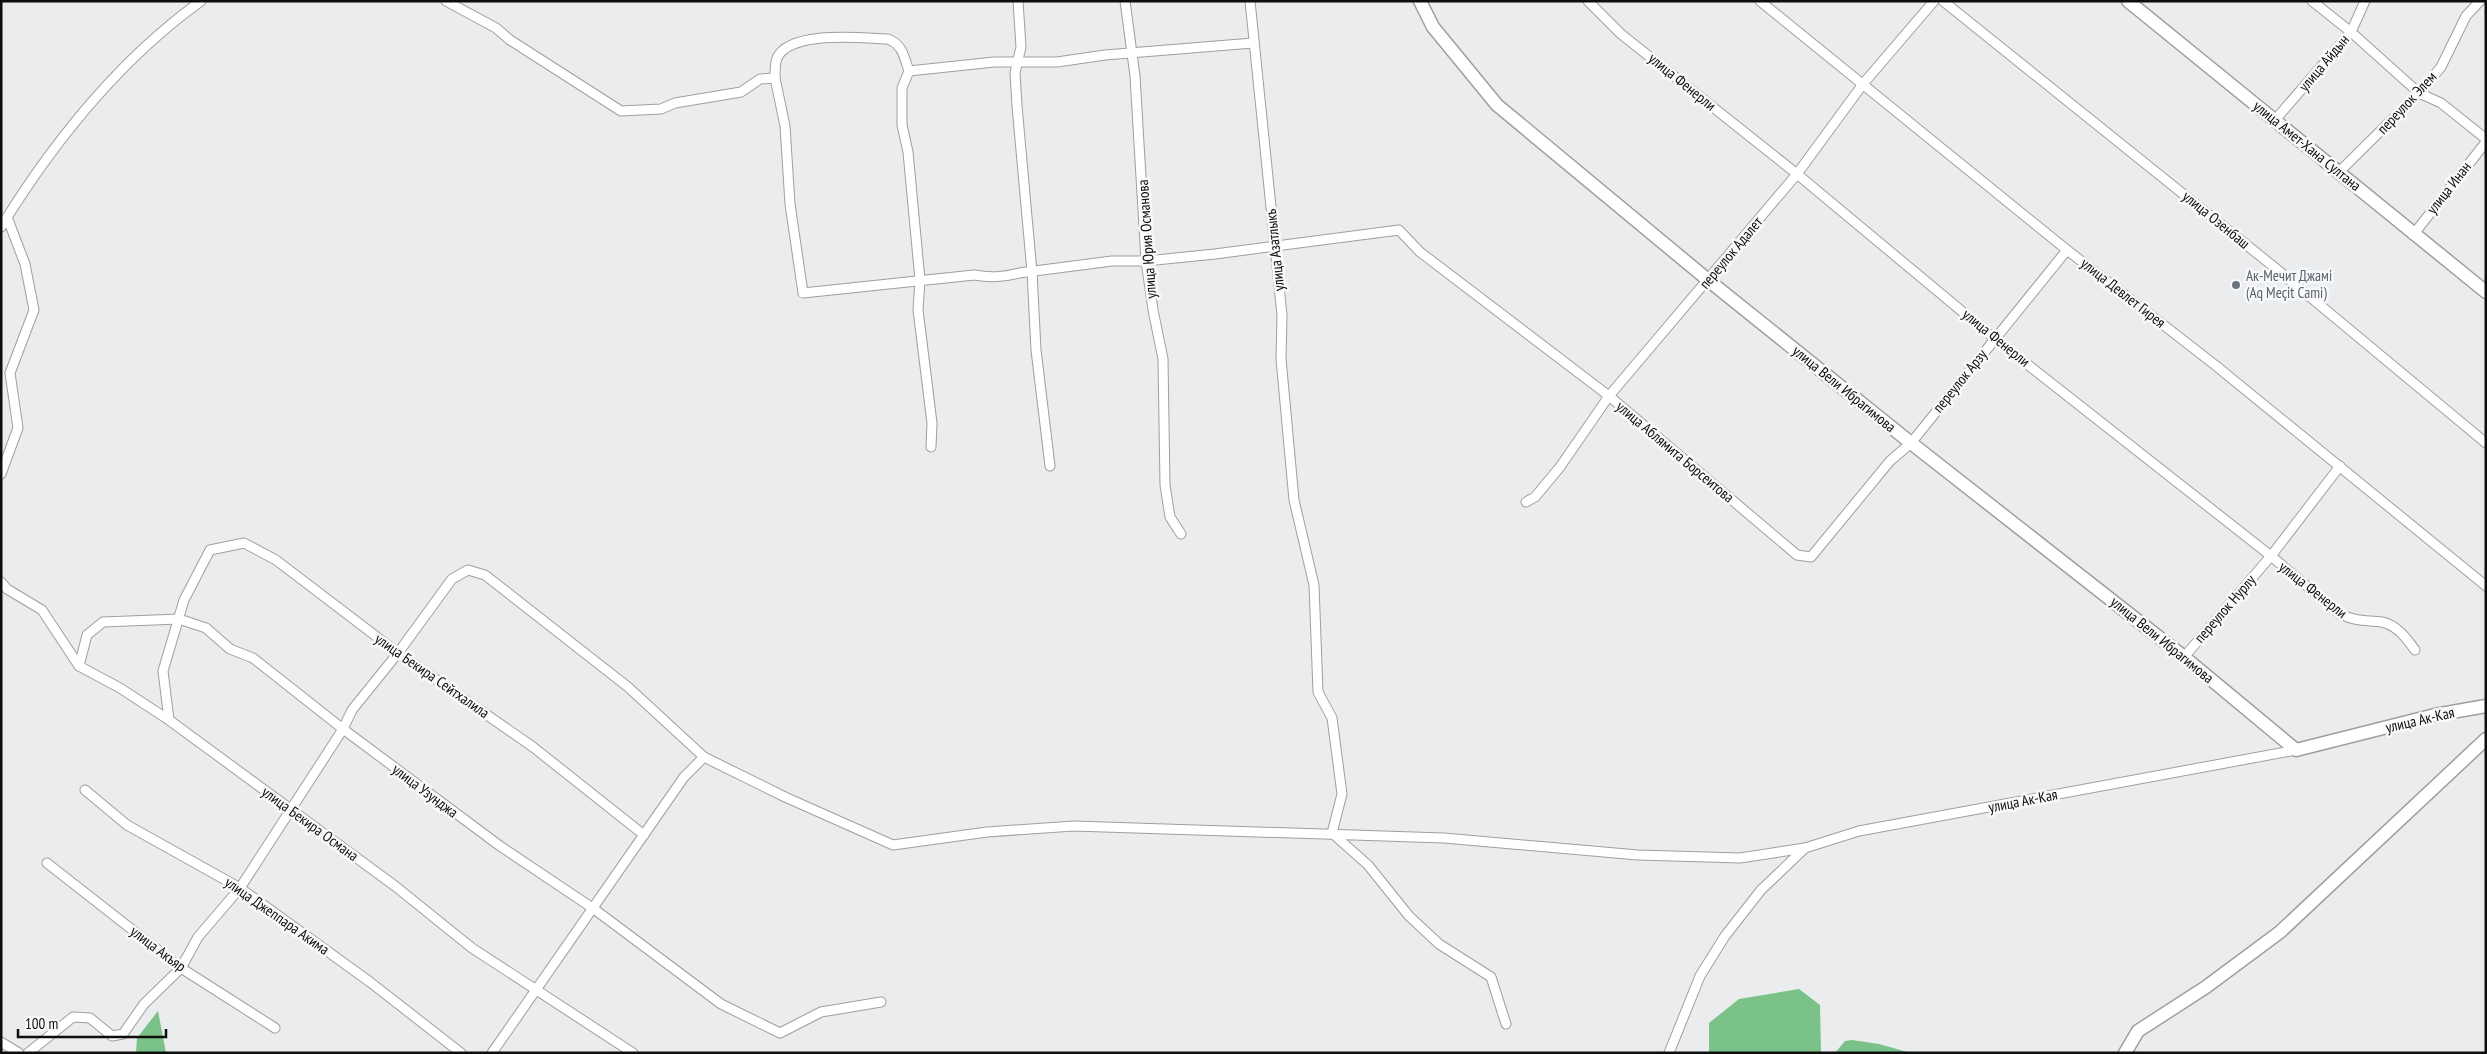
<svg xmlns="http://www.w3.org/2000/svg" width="2487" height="1054" font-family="'PT Sans Narrow',sans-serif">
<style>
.forest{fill:#7ac287}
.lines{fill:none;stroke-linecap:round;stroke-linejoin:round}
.street-casing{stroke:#9e9fa0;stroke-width:11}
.secondary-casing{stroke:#9e9fa0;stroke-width:15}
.street{stroke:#fff;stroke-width:9}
.secondary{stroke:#fff;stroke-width:12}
.worship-dot{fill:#6b7280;stroke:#f8f9fa;stroke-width:2}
.labels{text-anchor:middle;stroke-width:5;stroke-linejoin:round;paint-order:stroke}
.street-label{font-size:15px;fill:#0d0e0e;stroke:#f8f9fa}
.worship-label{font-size:15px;fill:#5b616d;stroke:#f8f9fa;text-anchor:start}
</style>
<rect width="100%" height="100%" fill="#ebeced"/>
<g class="forest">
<polygon points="1799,989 1820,1005 1821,1053 1709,1053 1709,1023 1739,999"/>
<polygon points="158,1011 166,1053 136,1053 137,1038"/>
<polygon points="1852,1040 1879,1044 1911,1053 1835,1053 1845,1041"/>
</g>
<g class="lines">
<g class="street-casing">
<g id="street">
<path d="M446 1 496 28 510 40 621 111 661 109 675 103 741 92 760 79 775 78 785 126 790 204 803 293 974 275C991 278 1003 277 1019 273L1112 261H1146L1215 254 1399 230 1420 252 1609 396 1797 555 1811 557 1890 461 1911 443 2067 250"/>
<polyline points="1018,1 1021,47 1015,73 1017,106 1032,272 1036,350 1050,466"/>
<polyline points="1125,1 1135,76 1146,261 1153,310 1163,359 1165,485 1170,517 1181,534"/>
<polyline points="1250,1 1282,315 1281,359 1294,500 1314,585 1318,692 1332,718 1342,794 1332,833 1368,865 1409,916 1439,944 1491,977 1506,1024"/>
<path d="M1588 1 1621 34 1797 174 1994 338 2271 556 2340 614C2357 622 2365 620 2382 622 2397 625 2407 639 2415 650"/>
<polyline points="1760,1 2067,250 2215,365 2486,586"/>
<polyline points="1943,1 2279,271 2486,443"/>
<polyline points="2312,1 2351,32 2419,93 2441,103 2486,139"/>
<polyline points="909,71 902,88 902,125 908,152 920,280 918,310 932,423 931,447"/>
<path d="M775 78C775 72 775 63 777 58 790 30 862 38 888 39 903 45 904 57 909 71L994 62H1057L1105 55 1253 43"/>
<polyline points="2275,120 2351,32 2365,1"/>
<polyline points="2339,172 2419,93 2441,67 2466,16 2480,1"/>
<path d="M1 227C54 141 119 60 201 1"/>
<polyline points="2413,235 2486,142"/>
<polyline points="1,474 18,428 10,373 34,310 25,264 7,217"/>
<polyline points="1526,502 1535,497 1560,467 1609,396 1797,174 1863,84 1934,1"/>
<polyline points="1,582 7,589 42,610 79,666 120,688 169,720 395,886 472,948 633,1053"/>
<polyline points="2184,657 2271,556 2340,466"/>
<polyline points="79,666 87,635 103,622 179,619 206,628 230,649 253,658 343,729 500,846 594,909 721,1004 780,1033 821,1012 881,1002"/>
<polyline points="169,720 163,671 184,600 210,550 244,543 276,560 398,653 533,747 644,835"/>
<polyline points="85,790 127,825 240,888 370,982 461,1053"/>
<polyline points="47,863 181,968 275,1028"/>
<polyline points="1,1042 19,1053"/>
<polyline points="28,1053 73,1017 90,1018 112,1036 123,1034 144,1004 181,968 198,937 240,888 343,729 352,710 398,653 452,579 468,570 485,575 628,687 704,757 785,797 893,845 987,832 1074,826 1444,838 1638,855 1740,858 1805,848"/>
<polyline points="492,1053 684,777 704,757"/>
<polyline points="1669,1053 1700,976 1725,936 1761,890 1805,848 1859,831 2296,750"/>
</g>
</g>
<g class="secondary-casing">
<g id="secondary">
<polyline points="1420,1 1433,27 1497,105 1708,280 1911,443 2184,657 2296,750 2435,715 2486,706"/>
<polyline points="2128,1 2486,292"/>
<polyline points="2125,1053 2138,1031 2206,987 2280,932 2486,739"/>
</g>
</g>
<use href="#street" class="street"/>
<use href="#secondary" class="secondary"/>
</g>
<circle class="worship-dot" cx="2236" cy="285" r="5"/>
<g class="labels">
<g class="street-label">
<text transform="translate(2324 63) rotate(-50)" y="5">улица Айдын</text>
<text transform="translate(1682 82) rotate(39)" y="5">улица Фенерли</text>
<text transform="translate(2407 103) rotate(-47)" y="5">переулок Элем</text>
<text transform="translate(2307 146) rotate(39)" y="5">улица Амет-Хана Султана</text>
<text transform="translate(2449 188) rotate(-52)" y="5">улица Инан</text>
<text transform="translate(2216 220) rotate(39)" y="5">улица Озенбаш</text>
<text transform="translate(1147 239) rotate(-94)" y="5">улица Юрия Османова</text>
<text transform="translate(1275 250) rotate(-96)" y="5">улица Азатлыкъ</text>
<text transform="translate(1731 253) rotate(-50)" y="5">переулок Адалет</text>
<text transform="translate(2123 293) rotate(38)" y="5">улица Девлет Гирея</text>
<text transform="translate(1996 338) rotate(39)" y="5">улица Фенерли</text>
<text transform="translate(1960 381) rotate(-51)" y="5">переулок Арзу</text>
<text transform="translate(1844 389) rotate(39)" y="5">улица Вели Ибрагимова</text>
<text transform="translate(1675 452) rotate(40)" y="5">улица Аблямита Борсеитова</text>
<text transform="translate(2313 590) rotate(38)" y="5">улица Фенерли</text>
<text transform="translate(2225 609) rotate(-49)" y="5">переулок Нурлу</text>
<text transform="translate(2162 640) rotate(39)" y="5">улица Вели Ибрагимова</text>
<text transform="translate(432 676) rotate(35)" y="5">улица Бекира Сейтхалила</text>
<text transform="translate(2420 720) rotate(-13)" y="5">улица Ак-Кая</text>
<text transform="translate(425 791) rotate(37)" y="5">улица Узунджа</text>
<text transform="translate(2023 801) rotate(-11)" y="5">улица Ак-Кая</text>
<text transform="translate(310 824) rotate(36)" y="5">улица Бекира Османа</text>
<text transform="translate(277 916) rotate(35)" y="5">улица Джеппара Акима</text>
<text transform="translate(158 949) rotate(37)" y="5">улица Акъяр</text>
</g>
<g class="worship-label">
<text x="2246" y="281">Ак-Мечит Джамі<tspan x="2246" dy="17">(Aq Meçit Cami)</tspan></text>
</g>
</g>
<rect width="2487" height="1054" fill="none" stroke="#0d0e0e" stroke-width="5"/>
<path d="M18 1029v8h148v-8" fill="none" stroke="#0d0e0e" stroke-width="2.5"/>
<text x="25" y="1029" font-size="15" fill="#0d0e0e" stroke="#f8f9fa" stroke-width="4" paint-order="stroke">100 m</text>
</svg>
